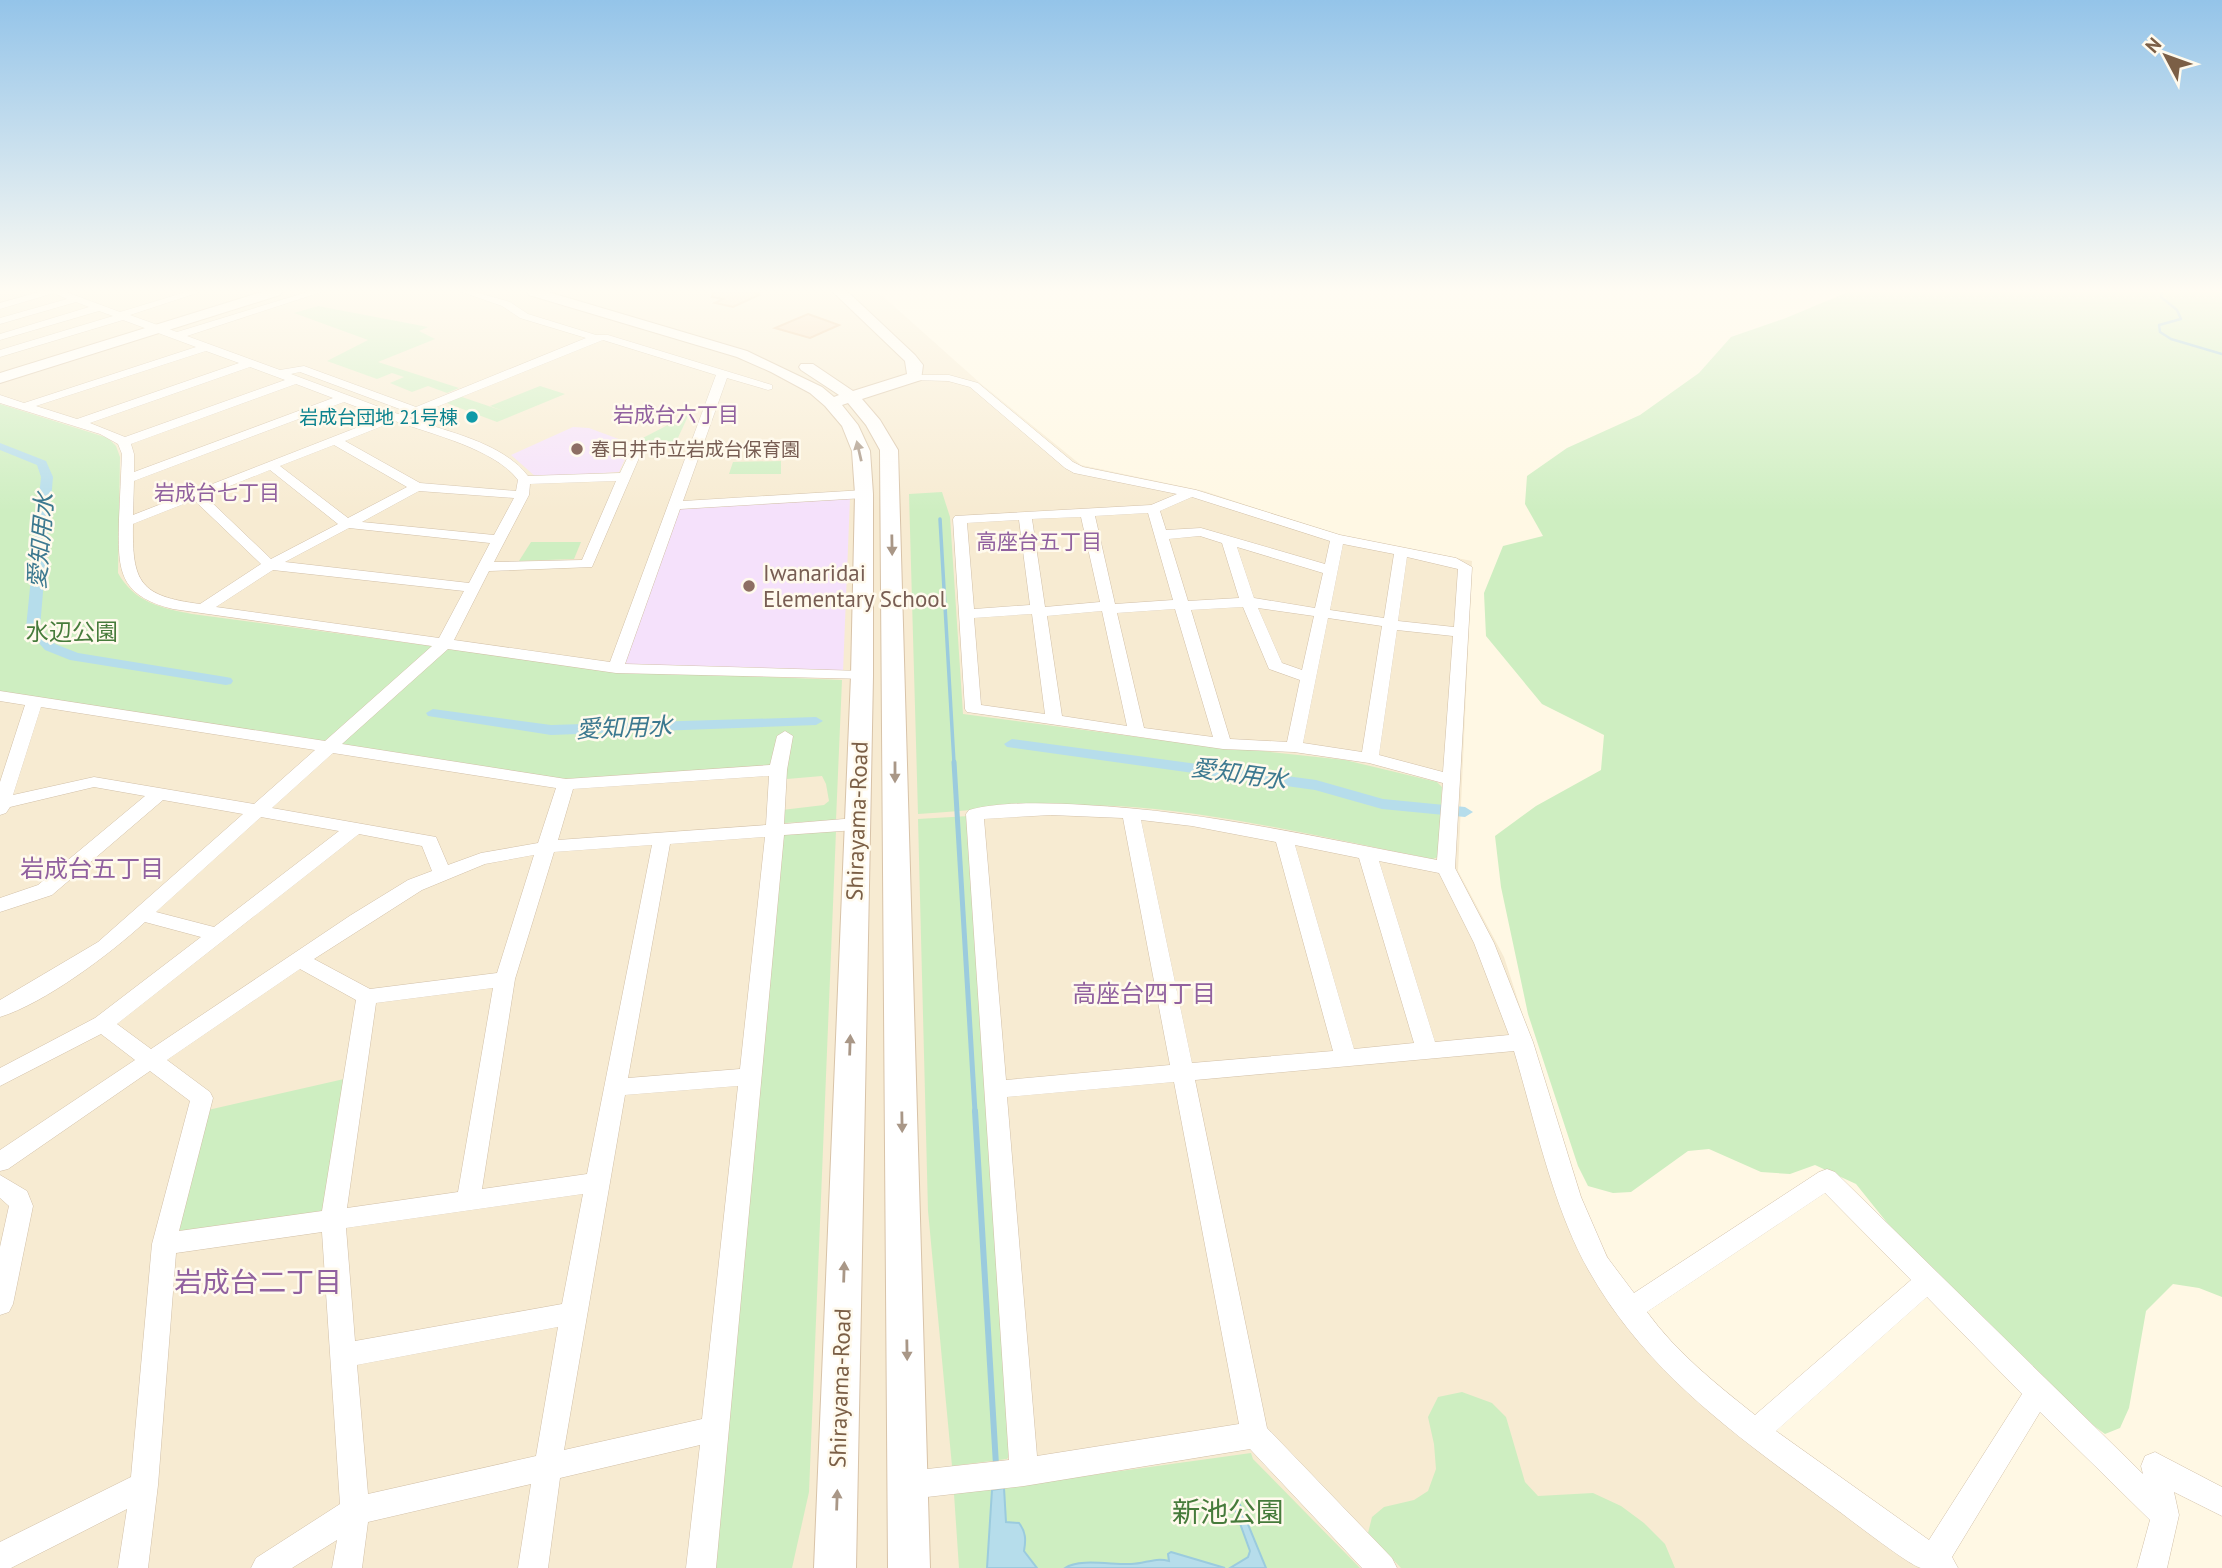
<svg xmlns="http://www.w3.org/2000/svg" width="2222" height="1568" font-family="'PT Sans','Noto Sans JP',sans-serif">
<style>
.residential{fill:#f7ebd2}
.education{fill:#f5e1fb}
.green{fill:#ceeec1}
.water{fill:#b6ddeb;stroke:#9bcbde;stroke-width:2}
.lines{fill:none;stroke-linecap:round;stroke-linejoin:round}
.stream-far3{stroke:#9bcbde;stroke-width:2.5}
.stream-far2{stroke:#9bcbde;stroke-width:3.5}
.stream-far1{stroke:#9bcbde;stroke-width:5}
.stream{stroke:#9bcbde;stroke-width:6}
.canal{fill:#b6ddeb;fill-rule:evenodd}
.building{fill:#f7d9b9;stroke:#ecc297;stroke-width:2}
.street-casing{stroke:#d2c0a8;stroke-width:1}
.secondary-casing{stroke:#d8c3a8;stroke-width:2}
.street{fill:#fff;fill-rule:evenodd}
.secondary{fill:#fff;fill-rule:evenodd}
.oneway{fill:#a99787}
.culture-dot{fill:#0f9aa8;stroke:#fffaed;stroke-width:2.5}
.education-dot{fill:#8d6e63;stroke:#fffaed;stroke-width:2.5}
.labels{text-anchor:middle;stroke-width:5;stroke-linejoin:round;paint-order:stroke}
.far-culture-label{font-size:19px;fill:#0d838f;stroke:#fffaed;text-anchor:end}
.far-education-label{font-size:19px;fill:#785e54;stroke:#fffaed;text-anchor:start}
.far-neighbourhood-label{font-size:21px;fill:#91619f;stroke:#fffaed}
.education-label{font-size:23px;fill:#785e54;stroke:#fffaed;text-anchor:start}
.park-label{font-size:23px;fill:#467b3b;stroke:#fffaed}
.street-label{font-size:23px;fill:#7b5f46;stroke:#fffaed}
.water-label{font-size:24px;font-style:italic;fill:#3d7990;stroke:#fffaed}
.neighbourhood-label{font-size:24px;fill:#91619f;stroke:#fffaed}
.near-neighbourhood-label{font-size:28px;fill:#91619f;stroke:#fffaed}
.near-park-label{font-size:28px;fill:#467b3b;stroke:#fffaed}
</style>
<rect width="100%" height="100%" fill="#fff8e4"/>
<polygon class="residential" points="0,292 878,292 980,383 1081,465 1204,491 1337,535 1472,561 1458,871 1504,957 1589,1220 1625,1290 1726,1426 1921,1568 0,1568"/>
<g class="education">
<polygon points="573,427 589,428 632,444 619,472 536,477 511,455"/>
<polygon points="850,498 843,672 627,665 624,662 679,509"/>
</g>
<g class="green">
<polygon points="1848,292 2222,292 2222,1297 2199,1288 2173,1284 2146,1311 2129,1408 2120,1428 2105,1434 2065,1405 1901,1240 1856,1184 1815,1165 1790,1174 1761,1172 1709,1149 1688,1151 1631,1192 1613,1193 1588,1186 1578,1166 1528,1014 1501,887 1495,836 1536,806 1601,770 1604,735 1542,704 1486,636 1484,593 1503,546 1543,536 1525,504 1527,476 1567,448 1640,415 1699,373 1731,337 1786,318"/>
<polygon points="318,306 428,327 419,331 435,339 378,362 459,388 447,393 428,386 412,392 390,383 404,377 392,373 377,379 327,361 368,340 294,313"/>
<polygon points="540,386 565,394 497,422 444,402 459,396 506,412 490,406"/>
<path d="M0 404 108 438 116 446 120 457 118 573C134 602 161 608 192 614L618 671 842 680 836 820 785 823 781 821 782 810 824 805 829 801 826 784 822 776 787 779 773 765 566 779 0 693Z"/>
<polygon points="689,414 676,442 637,441"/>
<polygon points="781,461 781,474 729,474 733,462"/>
<path d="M942 492 950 517 963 714 1160 740 1345 760 1437 782 1442 787 1438 857 1433 859C1328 839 1222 812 1116 806 1049 803 984 809 918 814L909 494Z"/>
<polygon points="531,542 581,542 574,559 519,561"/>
<polygon points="969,816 1013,1449 1007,1459 952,1466 928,1211 918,819"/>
<polygon points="836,831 809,1492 792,1568 715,1568 784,835"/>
<polygon points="344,1079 325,1208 316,1215 185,1234 179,1230 208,1110"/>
<polygon points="1462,1392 1492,1403 1506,1417 1525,1482 1538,1496 1593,1493 1621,1506 1644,1523 1665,1544 1675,1568 1401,1568 1368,1533 1372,1517 1384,1507 1414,1500 1428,1491 1436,1469 1434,1444 1428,1417 1438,1397"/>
<polygon points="1251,1453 1253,1459 1360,1568 959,1568 954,1494"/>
</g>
<g class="water">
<path d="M1004 1488 1006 1522 1019 1523C1026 1532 1026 1540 1024 1551L1037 1568H987L992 1490Z"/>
<polygon points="1240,1505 1266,1568 1230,1568 1248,1557 1250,1551 1234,1507"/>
<path d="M1171 1552 1225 1568H1065C1079 1558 1113 1565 1131 1564 1145 1564 1154 1557 1169 1561L1168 1554Z"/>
</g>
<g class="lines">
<polyline class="stream-far3" points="2162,292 2161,297 2177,310 2181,319 2159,325 2160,332 2171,339 2222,354"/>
<polyline class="stream-far2" points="940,519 954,763"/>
<polyline class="stream-far1" points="954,762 975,1112"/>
<polyline class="stream" points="975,1111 996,1465"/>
<g class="canal">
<polygon points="0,443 46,461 53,477 40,627 55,644 78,653 226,677 231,678 233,681 231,684 226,685 70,660 45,650 26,628 41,477 37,465 0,450"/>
<polygon points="433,709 551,725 816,717 823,721 816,725 551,735 428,716 426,713"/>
<polygon points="1012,739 1316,780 1383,799 1465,807 1473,812 1465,817 1382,809 1315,790 1007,747 1004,744"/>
</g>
</g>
<g class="building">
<polygon points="713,292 760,292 756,294 759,295 733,307 715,303 723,299 712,297"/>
<polygon points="808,314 839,325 810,338 775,328"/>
</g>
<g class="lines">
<g class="street-casing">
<g id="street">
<path d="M39 292H66L120 312 186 292H200L130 315 177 332 307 292H321L187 336 280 370 304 366 416 407 586 338 520 318 502 306 462 292H476L510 302 528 314 596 335H608L772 385V389L768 390 727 378 683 501 864 490 871 494 864 498 680 509 625 664 862 671 868 673 870 676 868 679 616 673 448 649 342 744 566 779 770 765 777 736 785 731 793 736 787 770 784 824 856 818 865 824 856 830 784 835 716 1568H686L700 1445 560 1478 548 1568H518L531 1484 368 1522 362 1568H332L337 1540 292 1568H251L256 1558 340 1504 322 1232 176 1253 158 1485 148 1568H118L127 1509 11 1568H0V1542L131 1477 152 1244 190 1101 150 1071 8 1169 0 1171V1150L135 1060 101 1034 0 1086V1068L95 1018 201 937 145 922C110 954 45 1003 0 1017V1000L98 942 243 814 163 800 52 895 0 912V898L38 885 145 796 94 787 10 807 6 813 0 815V782L25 705 0 701V691L325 741 432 646 173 609C117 595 118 569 119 519 120 498 121 476 122 454L118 444 100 434 0 403V395L24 403 196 347 123 320 0 357V350L113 316 99 311 0 340V334L89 307 76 302 0 324V318L67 299 54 293 0 309V303ZM603 340 716 375 610 662 454 640 489 571 592 567 642 451 636 447 632 448 620 473 528 476C502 442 447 432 409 418ZM206 351 239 363 77 419 36 406ZM250 367 285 380 125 437 90 423ZM300 372 405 411 398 414 291 374ZM296 384 333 398 134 472V454L131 444ZM344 402 384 417 133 515 134 481ZM395 421C431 434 495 449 518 480L516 491 420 483 345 441ZM334 445 407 487 348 518 280 466ZM270 470 338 524 271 559 205 496ZM616 481 582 560 494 562 529 495 530 484ZM419 491 514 498 494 535 362 522ZM194 500 261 564 200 604C140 596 132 583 133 524ZM349 528 490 543 469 583 285 562ZM273 570 464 591 439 638 216 607ZM41 707 315 750 254 804 94 777 13 795ZM333 753 556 788 538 843 481 853 448 865 436 837 272 808ZM769 776 766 825 558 840 573 789ZM261 817 339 831 214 927 156 912ZM359 834 422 846 432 871 408 880 351 915 151 1049 117 1024ZM765 837 740 1069 628 1078 670 844ZM652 845 587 1174 482 1189 515 979 554 852ZM534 855 497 973 370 989 314 959 422 890 485 864ZM300 969 356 1000 322 1211 179 1231 213 1098 210 1092 167 1060ZM493 988 458 1192 347 1208 376 1003ZM738 1086 702 1419 564 1450 625 1095ZM583 1194 562 1304 355 1341 346 1228ZM558 1327 536 1456 368 1494 357 1365Z"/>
<path d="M911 375H949L978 383 1073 462 1083 467 1196 490 1340 535 1456 558 1472 567 1455 868 1494 943 1533 1042 1581 1197 1607 1257 1634 1293 1819 1172 1827 1169 1835 1172 2143 1474 2141 1466 2145 1456 2155 1452 2222 1487V1516L2174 1492 2179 1515 2167 1568H2137L2150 1520 2040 1412 1952 1557 1958 1568C1946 1568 1932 1568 1921 1568 1909 1566 1837 1509 1821 1498 1731 1432 1645 1370 1589 1271 1553 1208 1535 1121 1514 1051L1195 1080 1267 1428 1392 1558 1397 1568H1362L1250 1449 1024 1486 909 1499 899 1495 895 1485 899 1475 909 1471 1009 1460 966 814 969 810C1003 801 1050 803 1085 805 1204 811 1321 838 1437 860L1443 783 1369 763 1294 752 1223 749 967 712 965 709 953 519 955 516 1151 505 1177 494 1074 473 1065 468 970 387 948 381 915 380 911 379ZM1192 497 1330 541 1325 564 1201 528 1166 530 1160 511ZM1148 513 1173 600 1115 604 1095 516ZM1081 517 1100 602 1045 607 1032 519ZM1019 520 1030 605 974 609 967 523ZM1200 536 1222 543 1239 598 1188 601 1169 539ZM1343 544 1394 554 1384 618 1330 610ZM1237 547 1323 573 1315 608 1254 598ZM1407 557 1458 569 1454 627 1398 621ZM1243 607 1269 669 1300 680 1287 742 1230 739 1191 610ZM1258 608 1314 616 1302 670 1282 663ZM1175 609 1213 737 1144 728 1117 613ZM1102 611 1127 726 1062 716 1047 616ZM1032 614 1045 714 981 705 974 618ZM1328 618 1382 626 1362 752 1303 743ZM1397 630 1453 636 1443 772 1379 755ZM1051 815 1123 818 1170 1065 1006 1080 984 819ZM1141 820 1192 826 1276 842 1333 1051 1192 1063ZM1295 845 1359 858 1414 1043 1354 1049ZM1379 861 1439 873 1474 943 1509 1035 1435 1042ZM1174 1082 1239 1424 1037 1456 1007 1097ZM1825 1193 1911 1280 1755 1415C1715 1383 1677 1353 1647 1312ZM1927 1297 2022 1394 1929 1540 1776 1431Z"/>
<polygon points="0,1175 27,1191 33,1206 13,1304 9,1312 0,1315 0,1247 9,1206 0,1198"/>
</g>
</g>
<g class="secondary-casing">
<g id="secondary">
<polygon points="262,292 282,292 280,295 0,383 0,373"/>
<polygon points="527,292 548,292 747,351 822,387 834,397 839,395 801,370 799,367 801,364 813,364 853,391 907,374 905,361 833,292 848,292 915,355 923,365 921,380 862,399 880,420 898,450 930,1568 888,1568 880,450 866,425 848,403 842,405 858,425 870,451 873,494 873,676 856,1568 814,1568 851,676 855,494 852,451 842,426 825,406 810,393 771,372 737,357 529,295"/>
</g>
</g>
<use href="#street" class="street"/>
<use href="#secondary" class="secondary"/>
</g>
<defs><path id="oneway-solid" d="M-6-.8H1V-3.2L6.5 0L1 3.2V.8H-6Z" transform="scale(1.75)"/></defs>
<g class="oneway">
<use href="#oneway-solid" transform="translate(859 451) rotate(-103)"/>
<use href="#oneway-solid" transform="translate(892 545) rotate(89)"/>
<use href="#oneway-solid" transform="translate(895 772) rotate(90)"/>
<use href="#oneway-solid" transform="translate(850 1045) rotate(-88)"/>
<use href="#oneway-solid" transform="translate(902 1122) rotate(89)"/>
<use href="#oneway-solid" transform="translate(844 1272) rotate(-88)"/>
<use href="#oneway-solid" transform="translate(907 1350) rotate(89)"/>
<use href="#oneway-solid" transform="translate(837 1500) rotate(-88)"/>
</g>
<linearGradient id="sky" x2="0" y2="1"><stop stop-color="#94c4e9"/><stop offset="0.57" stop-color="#fffcf3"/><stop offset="1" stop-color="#fffcf3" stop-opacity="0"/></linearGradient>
<rect width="2222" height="511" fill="url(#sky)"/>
<circle class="culture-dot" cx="472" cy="417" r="7"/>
<g class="education-dot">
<circle cx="577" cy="449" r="7"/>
<circle cx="749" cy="586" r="7"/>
</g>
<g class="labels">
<g class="far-culture-label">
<text x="458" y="424">岩成台団地 21号棟</text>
</g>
<g class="far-education-label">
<text x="591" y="456">春日井市立岩成台保育園</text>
</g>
<g class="far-neighbourhood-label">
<text x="676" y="422">岩成台六丁目</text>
<text x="217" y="500">岩成台七丁目</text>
<text x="1039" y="549">高座台五丁目</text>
</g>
<g class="education-label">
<text x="763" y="581">Iwanaridai<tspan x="763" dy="26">Elementary School</tspan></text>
</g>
<g class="park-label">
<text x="72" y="640">水辺公園</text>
</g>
<g class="street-label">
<text transform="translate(857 821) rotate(-88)" y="8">Shirayama-Road</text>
<text transform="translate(840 1388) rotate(-88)" y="8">Shirayama-Road</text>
</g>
<g class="water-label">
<text transform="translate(41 541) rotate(-85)" y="8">愛知用水</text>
<text transform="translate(624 728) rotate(-2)" y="8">愛知用水</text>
<text transform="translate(1239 774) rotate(8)" y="8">愛知用水</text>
</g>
<g class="neighbourhood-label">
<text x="92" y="877">岩成台五丁目</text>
<text x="1144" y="1002">高座台四丁目</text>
</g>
<g class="near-neighbourhood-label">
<text x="258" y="1292">岩成台二丁目</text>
</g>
<g class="near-park-label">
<text x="1228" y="1522">新池公園</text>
</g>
</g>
<g transform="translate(2166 56) rotate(311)" stroke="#fffaed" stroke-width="5" paint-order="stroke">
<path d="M0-5L12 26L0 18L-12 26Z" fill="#7b5f46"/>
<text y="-10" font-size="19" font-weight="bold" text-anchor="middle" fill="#7b5f46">N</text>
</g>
</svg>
